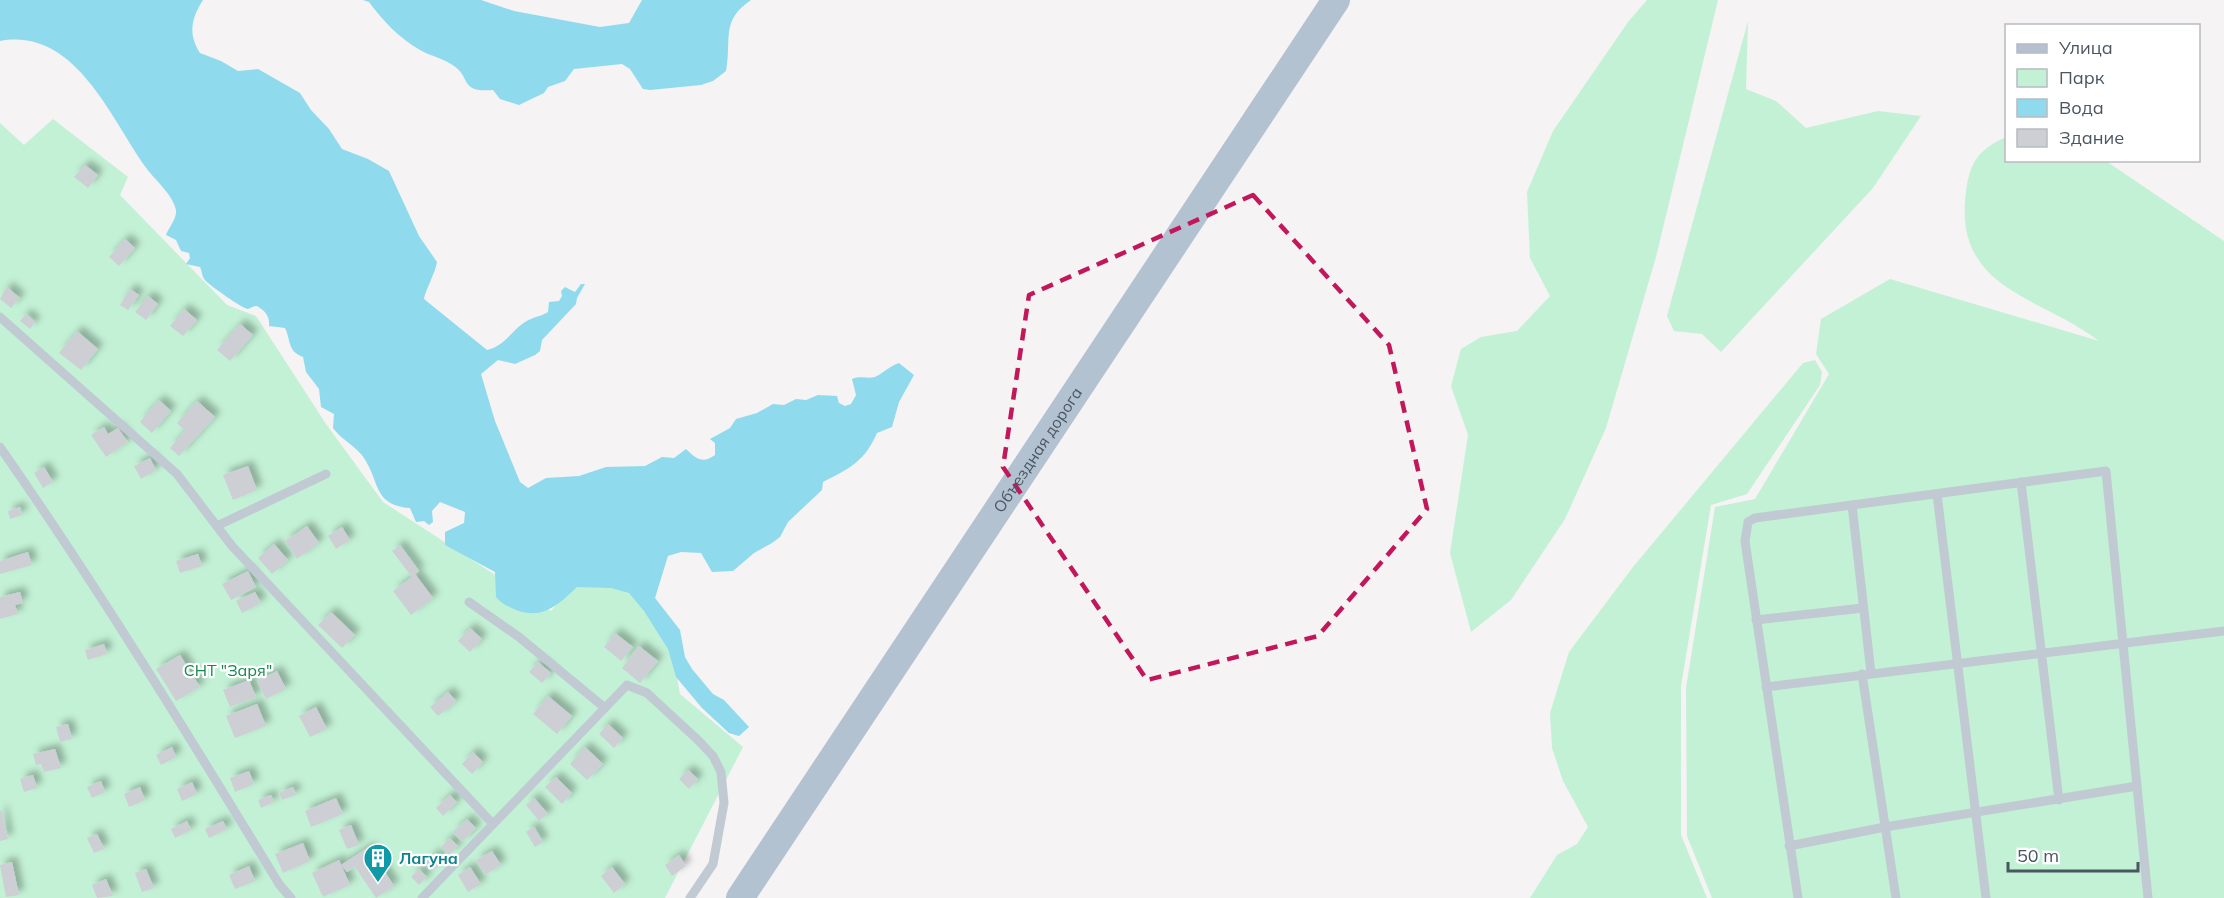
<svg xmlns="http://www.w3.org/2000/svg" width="2224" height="898" font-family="Mulish,sans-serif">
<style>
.green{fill:#c3f1d5}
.water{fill:#90daee}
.building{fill:#cdcfd5;filter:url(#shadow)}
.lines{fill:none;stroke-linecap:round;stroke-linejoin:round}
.service{stroke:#c1cad2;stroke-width:9}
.primary{stroke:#b3c2d1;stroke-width:28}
.marked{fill:none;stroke:#c2185b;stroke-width:4.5;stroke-dasharray:12 8;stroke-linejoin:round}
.labels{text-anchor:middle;stroke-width:4.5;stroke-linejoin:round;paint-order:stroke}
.street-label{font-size:16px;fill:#4a5661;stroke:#fff}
.park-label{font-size:16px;fill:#17864f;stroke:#fff}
.culture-label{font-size:16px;font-weight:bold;fill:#0d838f;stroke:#fff;text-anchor:start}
</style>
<defs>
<filter id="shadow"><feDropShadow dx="5.5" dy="-5.5" stdDeviation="3" flood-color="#0004"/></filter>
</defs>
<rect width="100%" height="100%" fill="#f5f3f3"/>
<g class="green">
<polygon points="1647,0 1718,0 1656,257 1606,428 1565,519 1511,600 1471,632 1450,553 1468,435 1451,386 1461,349 1481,337 1517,331 1550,296 1530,258 1527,192 1553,131 1628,22"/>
<polygon points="1748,21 1746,89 1776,101 1806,128 1878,111 1921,116 1873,188 1721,352 1702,334 1674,331 1667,316"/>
<polygon points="53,119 128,177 120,195 227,305 256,316 326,424 383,502 551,611 580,576 637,583 668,626 680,694 743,747 665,898 0,898 0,123 24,145"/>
<path d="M2006 137V160L2106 161 2224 241V898H1712L1687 836 1686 688 1715 507 1755 499 1829 374 1816 354 1821 319 1890 279 2099 341C2039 295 1953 290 1966 192 1970 162 1978 150 2006 137Z"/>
<polygon points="1815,360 1822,372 1820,385 1747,494 1711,505 1681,686 1681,835 1707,898 1530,898 1557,855 1577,844 1588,827 1563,781 1552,748 1550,713 1569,652 1633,567 1803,363"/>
</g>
<g class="water">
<path d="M0 0H203C191 19 188 34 200 53L221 61 238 71 258 69 300 93 311 110 329 129 342 149 368 159 389 171 419 236 437 262C435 274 425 291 424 299L487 350C507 346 513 326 531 319 537 316 542 316 548 312L549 302 559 301 562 296 561 291 565 287 575 292 581 284H585L577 298 576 304 542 340 540 351 535 355 515 364 498 360 481 374 495 421 520 482 528 488 546 478 579 476 606 467 645 466 662 457 674 458 686 449C696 459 703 464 715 455V443L710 439 730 428 736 419 757 413 773 404 784 405 796 399 806 400 818 395 837 396 839 403 845 406 851 404 856 395 852 379C862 375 871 380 877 376 884 372 890 366 899 363L914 375 899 402 892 427 877 433C865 461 849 469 823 482L822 490 788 522 780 537 772 543 754 553 733 571 712 572 701 553 681 552 668 556 655 598 680 630 685 657 692 669 713 694 724 700 749 727 739 736 729 733 702 708 676 677 668 649 644 611 629 593 611 588 577 587C558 605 543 620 516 610 507 606 502 604 496 597L495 572 445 545V532L464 523 465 512 440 502 432 511 433 522 429 525 424 521 416 522 410 508C371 505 381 479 361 454 352 444 340 438 333 428L334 414 321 407 319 389 306 372 303 357C287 351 291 340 285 328L269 326C270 316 265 311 257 306 253 306 251 308 248 309 243 309 209 285 205 280 202 277 202 271 200 267L186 264 190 258 189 253 181 251 176 240 166 235C169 227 177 219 176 210 173 195 156 181 147 169 111 120 76 27 0 41Z"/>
<path d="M363 0H481L514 11 600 27 629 23 642 0H751C720 21 732 39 726 71L713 81 701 85 650 90 643 89 630 69 622 64 574 69 565 81 548 87 544 93 519 105 500 99 493 90C459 93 471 77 454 66 443 58 430 56 420 50 399 38 383 21 369 2Z"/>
</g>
<g class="building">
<polygon points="85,165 98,175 88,188 74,177"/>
<polygon points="125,239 135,248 119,266 109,257"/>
<polygon points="7,287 20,298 11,308 0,299"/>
<polygon points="130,289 139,295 128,310 120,305"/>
<polygon points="148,296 158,304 146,320 135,312"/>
<polygon points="184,309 197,320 183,336 170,326"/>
<polygon points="26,314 35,322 30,329 20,321"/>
<polygon points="240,324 253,335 230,361 217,350"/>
<polygon points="77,331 98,349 81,370 59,353"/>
<polygon points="159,400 171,411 152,433 140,422"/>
<polygon points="197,401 215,417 179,456 170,448 185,431 177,423"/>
<polygon points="104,427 108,434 118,428 128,442 106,457 91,435"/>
<polygon points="150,458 156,470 141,479 134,466"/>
<polygon points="248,466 257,490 233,500 223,475"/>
<polygon points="44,467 53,482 43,488 34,473"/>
<polygon points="20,507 22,515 10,519 8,511"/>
<polygon points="307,526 319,543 297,559 285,541"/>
<polygon points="342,527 350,540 336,549 328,536"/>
<polygon points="274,544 288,560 272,574 258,558"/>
<polygon points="400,545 419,571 415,574 433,598 411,615 393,591 412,577 392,551"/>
<polygon points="28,552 32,565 0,574 0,561"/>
<polygon points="198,554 202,566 180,573 176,561"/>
<polygon points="248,571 256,587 231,600 222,584"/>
<polygon points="20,592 23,603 15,605 18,614 0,619 0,597"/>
<polygon points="255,592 261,603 242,613 236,601"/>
<polygon points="331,612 355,635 342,648 318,625"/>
<polygon points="470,628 482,639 470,652 458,641"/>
<polygon points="615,633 633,647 621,661 604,647"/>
<polygon points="104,644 107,654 88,660 85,650"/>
<polygon points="639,646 658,661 640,683 622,668"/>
<polygon points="180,655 200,687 176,701 156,669"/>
<polygon points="538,662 551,673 542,683 529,672"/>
<polygon points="277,671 286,689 266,699 257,681"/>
<polygon points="249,680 256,697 230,707 223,690"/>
<polygon points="448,692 456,701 438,716 430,707"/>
<polygon points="548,696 572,716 557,734 533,714"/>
<polygon points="257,704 266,726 235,738 226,716"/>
<polygon points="316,707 327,729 310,737 299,716"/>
<polygon points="68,724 72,739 60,742 56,727"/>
<polygon points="608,724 623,738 614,748 599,734"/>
<polygon points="172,747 176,757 161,765 156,755"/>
<polygon points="585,747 603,764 587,780 570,764"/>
<polygon points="55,749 61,768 44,772 41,764 36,765 33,754"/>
<polygon points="473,752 483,762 472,774 462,764"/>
<polygon points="688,770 698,779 689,789 679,779"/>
<polygon points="249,771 254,784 235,792 230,778"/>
<polygon points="33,775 37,788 24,792 20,779"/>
<polygon points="556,777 572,793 562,804 545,787"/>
<polygon points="101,781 105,792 92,798 87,787"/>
<polygon points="192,782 197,794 182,801 177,789"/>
<polygon points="140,787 145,800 129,807 124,794"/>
<polygon points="293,787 296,795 282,800 279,793"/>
<polygon points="271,795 274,802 261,808 258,800"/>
<polygon points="450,795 457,802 443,816 436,808"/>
<polygon points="336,798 343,814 311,827 305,811"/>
<polygon points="534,798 548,814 539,821 526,805"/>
<polygon points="0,811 2,811 8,839 0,841"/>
<polygon points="467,819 476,828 462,842 453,832"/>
<polygon points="187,821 191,830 175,838 171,829"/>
<polygon points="223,821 227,829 209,838 205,829"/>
<polygon points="351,825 359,845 347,849 339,830"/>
<polygon points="534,827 543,842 535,847 526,832"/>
<polygon points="97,834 104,849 94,853 87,838"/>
<polygon points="450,838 458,846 449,855 441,847"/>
<polygon points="303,843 310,861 283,873 275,854"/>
<polygon points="369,847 394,886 376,898 355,867 347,872 341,865"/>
<polygon points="492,851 501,865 485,875 476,860"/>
<polygon points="435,853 443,862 434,870 426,862"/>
<polygon points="679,855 686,866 672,876 665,865"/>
<polygon points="339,860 350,885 323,897 312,873"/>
<polygon points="12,862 19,895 6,897 0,865"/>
<polygon points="249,866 255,881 235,889 229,875"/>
<polygon points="470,867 481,884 468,892 458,875"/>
<polygon points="612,867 625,884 614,893 601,876"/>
<polygon points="146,869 154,888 142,892 135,873"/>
<polygon points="419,869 427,877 419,885 411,877"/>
<polygon points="106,879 113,896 97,898 92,885"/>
</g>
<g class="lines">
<g class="service">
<polyline points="0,317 177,474 232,546 493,824"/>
<path d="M0 447C99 589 189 736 279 884L291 898"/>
<polyline points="2021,482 2059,800"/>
<polyline points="1937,494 1986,898"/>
<polyline points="1852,505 1871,673"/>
<polyline points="219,525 326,474"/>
<polyline points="469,602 519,637 605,708"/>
<polyline points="1756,620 1863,608"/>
<polyline points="1862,674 1896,898"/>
<polyline points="1766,687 2224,631"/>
<polyline points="1789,846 1885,827 2137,786"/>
<polyline points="422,898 627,685 647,693 699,741 713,756 721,772 724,803 713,864 690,898"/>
<polyline points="1798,898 1745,541 1748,522 1755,518 2106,471 2148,898"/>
</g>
<path class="primary" id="s1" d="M740 898 1336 0"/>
</g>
<path class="marked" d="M1253 195 1389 345 1427 509 1318 636 1147 680 1003 467 1029 295Z"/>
<defs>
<g id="building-pin" transform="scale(1.5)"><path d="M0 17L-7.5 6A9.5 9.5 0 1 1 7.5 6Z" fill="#0f9aa8" stroke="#fff"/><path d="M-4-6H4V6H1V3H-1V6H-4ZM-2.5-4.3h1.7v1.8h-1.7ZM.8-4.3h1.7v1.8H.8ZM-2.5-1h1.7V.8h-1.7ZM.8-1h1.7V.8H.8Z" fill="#fff"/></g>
</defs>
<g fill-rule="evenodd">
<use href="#building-pin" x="378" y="858"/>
</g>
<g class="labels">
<g class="street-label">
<text dy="6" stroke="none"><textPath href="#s1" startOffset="538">Объездная дорога</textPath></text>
</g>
<g class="park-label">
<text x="228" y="676">СНТ "Заря"</text>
</g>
<g class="culture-label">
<text x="399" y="864">Лагуна</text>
</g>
</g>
<rect x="2005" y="24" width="195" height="138" fill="#ffffff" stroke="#b7bbc0" stroke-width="1.5"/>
<rect x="2017" y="44" width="30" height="9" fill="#b3c2d1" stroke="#b7bbc0" stroke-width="1.5"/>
<text x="2059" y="54" font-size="18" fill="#4a5661">Улица</text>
<rect x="2017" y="69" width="30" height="18" fill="#c3f1d5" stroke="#b7bbc0" stroke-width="1.5"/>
<text x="2059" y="84" font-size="18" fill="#4a5661">Парк</text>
<rect x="2017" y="99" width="30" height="18" fill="#90daee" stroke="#b7bbc0" stroke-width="1.5"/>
<text x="2059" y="114" font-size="18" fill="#4a5661">Вода</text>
<rect x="2017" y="129" width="30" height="18" fill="#cdcfd5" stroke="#b7bbc0" stroke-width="1.5"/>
<text x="2059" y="144" font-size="18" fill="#4a5661">Здание</text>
<path d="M2008 862v9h130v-9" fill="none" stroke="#4a5661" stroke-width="3"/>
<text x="2017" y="862" font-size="18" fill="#4a5661" stroke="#ffffff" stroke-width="4.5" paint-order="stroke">50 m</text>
</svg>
